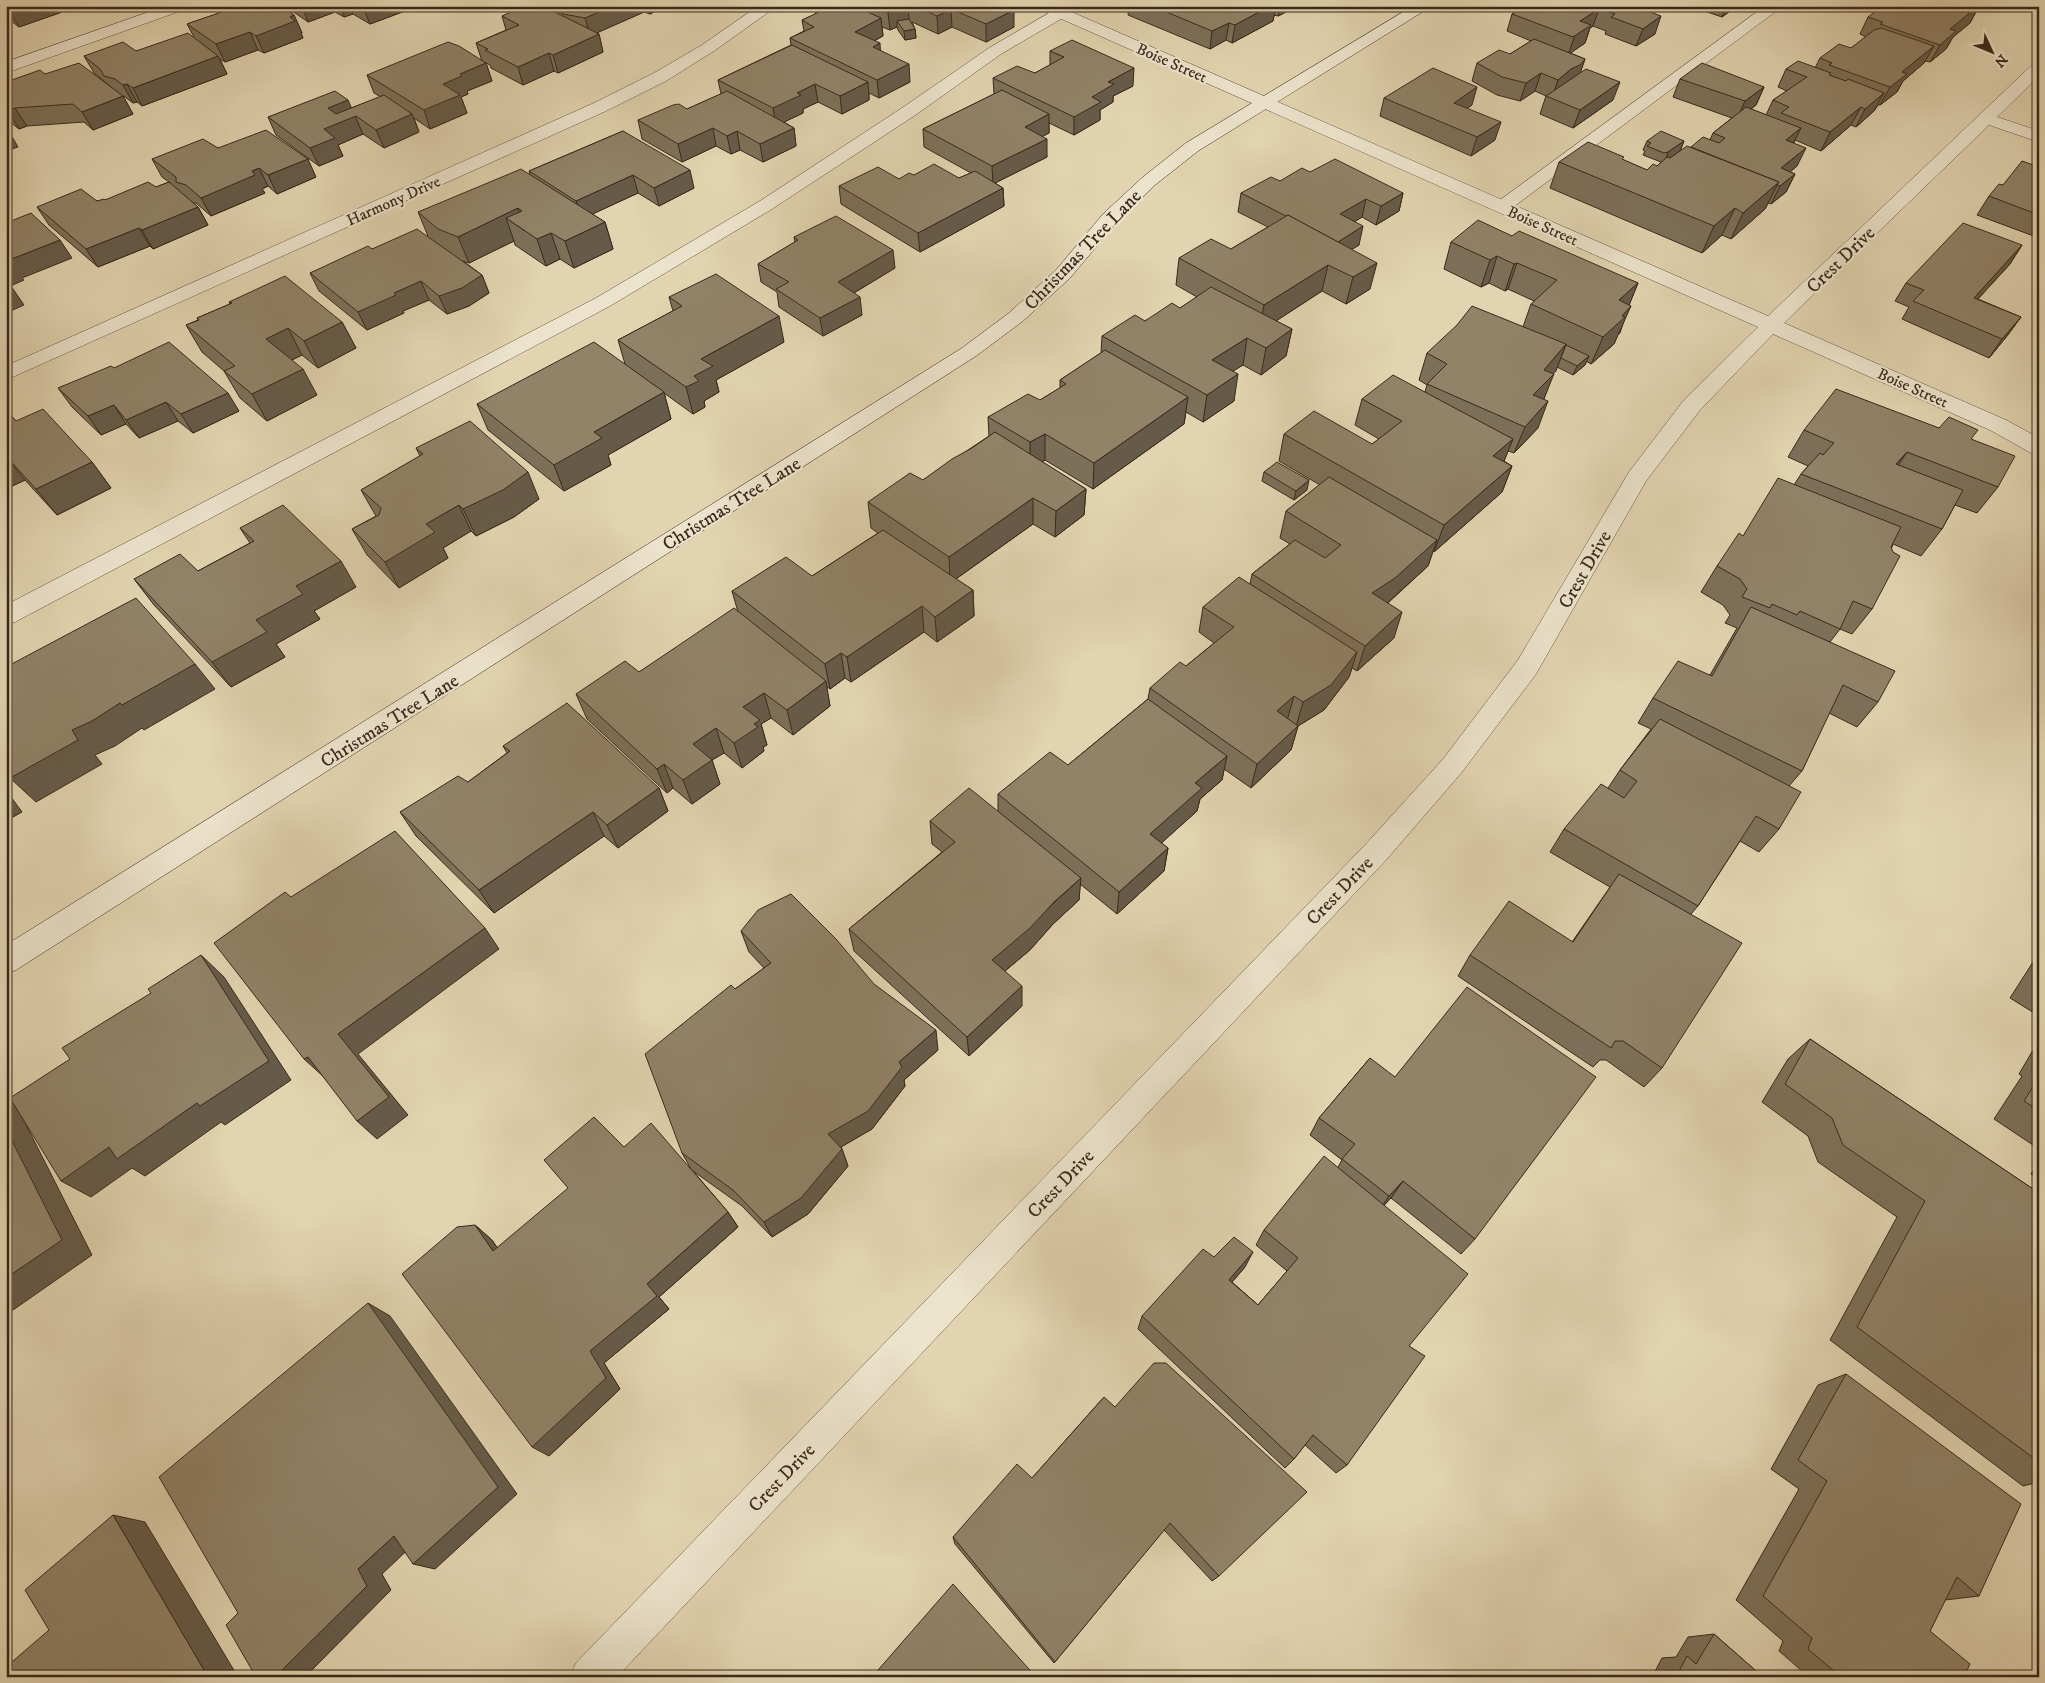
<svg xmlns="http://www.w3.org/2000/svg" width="2045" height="1683" font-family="'IM FELL DW Pica',serif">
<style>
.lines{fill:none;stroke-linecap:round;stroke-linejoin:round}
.lane-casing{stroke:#635440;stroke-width:1}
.street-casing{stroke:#635440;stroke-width:1}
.secondary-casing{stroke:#39291b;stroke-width:1}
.lane{fill:#ece3cc;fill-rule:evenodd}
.street{fill:#ece3cc;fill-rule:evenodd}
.secondary{fill:#ece3cc;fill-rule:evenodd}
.wall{fill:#7d7059;stroke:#39291b}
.shaded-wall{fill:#665b49;stroke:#39291b}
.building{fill:#918268;stroke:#39291b}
.labels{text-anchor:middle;stroke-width:4.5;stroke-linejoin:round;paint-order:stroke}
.far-street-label{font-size:16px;fill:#39291b;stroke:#ece3cc}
.street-label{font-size:19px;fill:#39291b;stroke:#ece3cc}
</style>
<rect width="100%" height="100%" fill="#e2d4b0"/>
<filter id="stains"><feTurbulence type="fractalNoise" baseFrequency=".004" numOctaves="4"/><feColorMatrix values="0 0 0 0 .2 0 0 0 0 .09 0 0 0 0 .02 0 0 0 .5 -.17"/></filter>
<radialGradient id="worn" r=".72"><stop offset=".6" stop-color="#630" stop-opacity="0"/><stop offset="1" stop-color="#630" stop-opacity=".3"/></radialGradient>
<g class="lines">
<g class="lane-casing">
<g id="lane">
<polygon points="1061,6 1081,6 1078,9 1001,54 914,116 772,209 610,306 15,622 6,625 6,605 596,298 760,201 902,108 989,48"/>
<polygon points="1765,6 1783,6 1508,211 1502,213 1496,211 1493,207 1496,203"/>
</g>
</g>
<g class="street-casing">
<g id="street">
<polygon points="166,6 189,6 186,9 6,73 6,62"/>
<polygon points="758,6 777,6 714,51 666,81 606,111 6,380 6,366 594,103 654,73 702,45"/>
<polygon points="1036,6 1058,6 1768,316 2033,64 2039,62 2039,76 1997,117 2039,131 2039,142 1989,125 1784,323 2006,420 2039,438 2039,455 2031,453 1990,430 1773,334 1700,410 1646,481 1536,674 1462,772 1386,860 617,1677 570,1677 576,1663 1366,844 1444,758 1518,660 1629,472 1684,400 1758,327 1039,9"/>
</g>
</g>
<g class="secondary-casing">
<polygon id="secondary" points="1413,6 1432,6 1198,151 1155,185 1117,222 1070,278 1023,321 976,356 16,970 6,974 6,945 962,348 1009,313 1056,270 1103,214 1143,177 1186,143"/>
</g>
<use href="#lane" class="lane"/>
<use href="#street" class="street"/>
<use href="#secondary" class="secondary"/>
</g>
<g class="wall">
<polygon points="6,6 62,12 19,27 6,17"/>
<polygon points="227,6 281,6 294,15 302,33 301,33 303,38 264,53 258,50 225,62 220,59 227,74 142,106 137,102 133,103 125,97 123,96 133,114 93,130 84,122 27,126 19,129 6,119 6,82 45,74 110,86 94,73 84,56 136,51 194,37 187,24 229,10"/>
<polygon points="285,6 404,6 405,11 370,24 353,14 344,17 335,12 308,22"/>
<polygon points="553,6 665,6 650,14 644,12 596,33 599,34 603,52 558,73 554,71 523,85 491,68 490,65 484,62 486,63 492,81 467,91 468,94 461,97 467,113 430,129 414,118 419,132 384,148 363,134 338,145 343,156 319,166 276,135 268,117 351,108 381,97 374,93 367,75 482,61 476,43 506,30 502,16 555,12"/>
<polygon points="826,6 1006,6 1014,27 986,42 952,27 938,34 912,22 915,29 916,38 905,40 898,30 897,27 890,30 882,27 883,36 874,41 880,50 910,82 879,98 869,93 869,100 842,114 818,102 803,109 803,113 784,122 794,128 796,146 763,162 740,150 731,154 716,146 682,162 642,139 638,120 687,109 721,94 718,80 791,45 790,38 804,31 802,20 816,14 815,11"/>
<polygon points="1129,6 1298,6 1278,16 1274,15 1273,21 1232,43 1226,40 1210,49 1128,15"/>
<polygon points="1524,6 1645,6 1641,9 1655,34 1636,46 1605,34 1606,31 1593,26 1590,28 1585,43 1570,53 1585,59 1580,72 1613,100 1573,128 1540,114 1546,96 1535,91 1520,101 1497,95 1472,81 1477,63 1510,54 1531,41 1507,31 1512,14"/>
<polygon points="1690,6 1737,6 1722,17"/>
<polygon points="1977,10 1970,23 1953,37 1946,49 1930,62 1925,61 1924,63 1903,81 1897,92 1880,105 1878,105 1874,111 1856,127 1851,125 1821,151 1795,140 1794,143 1797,166 1790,172 1795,174 1786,192 1771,204 1768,203 1765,209 1731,239 1722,235 1702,253 1550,188 1559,162 1623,160 1647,170 1657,166 1661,162 1643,155 1645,151 1643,150 1647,141 1684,141 1680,151 1670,158 1691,147 1710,140 1713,133 1732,118 1673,97 1680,79 1764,87 1756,105 1751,109 1766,115 1773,100 1787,91 1778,87 1786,69 1815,68 1820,58 1851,48 1866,37 1860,34 1868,17"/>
<polygon points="1050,51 1133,86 1113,96 1113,102 1100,110 1100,120 1074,135 1049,123 1049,133 1042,136 1047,157 995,183 1003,188 1004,206 920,252 841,204 839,186 899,179 914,175 959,178 971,173 924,147 923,129 994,94 993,78 1035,73 1050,65"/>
<polygon points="1384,98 1472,105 1467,108 1495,140 1471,156 1380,116"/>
<polygon points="623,131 694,188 659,206 638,193 592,214 605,222 613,249 574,268 560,259 546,266 515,245 514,241 469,263 463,261 482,275 489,293 469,306 447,314 429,300 403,311 404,313 367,330 319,291 310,273 372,249 428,236 418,212 530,174 529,171"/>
<polygon points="218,148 316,177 277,194 268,186 262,189 265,193 211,216 196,203 193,203 198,207 208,225 153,249 150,246 98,267 49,225 37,207 105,200 156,187 169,182 162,177 152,159"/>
<polygon points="2039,167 2039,238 1977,215 1989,196 2003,185"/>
<polygon points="1310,172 1403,193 1399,211 1376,225 1362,217 1354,222 1359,245 1352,249 1370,289 1346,304 1322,291 1276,321 1292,329 1286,356 1261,375 1243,365 1232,371 1234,401 1203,422 1186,412 1184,424 1093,489 1045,460 1042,462 1086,489 1084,515 1055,537 1033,524 956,579 973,590 974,616 937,642 924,632 851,682 845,678 830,689 826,686 830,706 793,735 771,718 761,724 767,745 763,747 764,751 742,768 724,753 712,760 720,784 692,804 673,788 667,793 587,719 576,694 639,672 738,612 732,591 812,576 878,533 871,528 868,502 923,480 989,436 988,417 1040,400 1060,388 1060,380 1101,353 1102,336 1180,308 1197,297 1176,285 1179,258 1231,249 1268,227 1238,212 1241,193"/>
<polygon points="1512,236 1638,283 1629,305 1620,333 1618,334 1614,344 1591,364 1586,361 1585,365 1573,375 1557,367 1553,374 1544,399 1538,428 1514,453 1508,451 1504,461 1512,466 1502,492 1434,552 1433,551 1428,566 1388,603 1394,638 1357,671 1352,668 1349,677 1324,710 1298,726 1291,750 1251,788 1224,769 1222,780 1200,799 1197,811 1161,843 1168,848 1164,871 1117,914 1080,884 1079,900 1053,924 1030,950 1005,971 1022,1006 969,1056 854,951 849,929 942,852 932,844 930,821 998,812 998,794 1068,765 1148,699 1150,688 1186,666 1214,643 1199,632 1203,607 1250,584 1252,574 1290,544 1280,538 1286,511 1320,485 1279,461 1284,434 1372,444 1379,439 1355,425 1362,399 1425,392 1427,385 1419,380 1427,353 1523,327 1531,304 1534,301 1508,289 1505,291 1489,283 1481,287 1444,269 1451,242"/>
<polygon points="794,237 895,268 854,293 862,315 823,336 779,307 777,292 761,282 758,264 795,242"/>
<polygon points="2022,245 2010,264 1978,299 2021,317 2007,336 1989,358 1902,319 1909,307 1895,301 1906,283"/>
<polygon points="669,297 784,342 716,380 719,392 704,401 705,407 693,414 664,393 671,419 608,455 611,465 564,491 488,430 477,404 625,364 618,340 673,311"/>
<polygon points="229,302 342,322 356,348 318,368 302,355 292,360 317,395 267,421 240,398 224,371 202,352 186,325 198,320 197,318 230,304"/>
<polygon points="114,368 239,411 193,433 178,421 139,438 126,424 101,435 72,407 58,388"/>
<polygon points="6,410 16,421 92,462 111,488 57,515 25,480 6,489"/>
<polygon points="1939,428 1971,439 1998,487 1977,513 1955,505 1942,529 1921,556 1893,544 1872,609 1852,634 1840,629 1830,642 1878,702 1857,727 1829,713 1802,771 1789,786 1779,829 1759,852 1740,841 1698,906 1691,914 1662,1068 1644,1087 1606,1060 1600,1060 1593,1067 1458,976 1470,955 1572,942 1610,887 1550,852 1564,829 1608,788 1620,770 1651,729 1638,723 1653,698 1710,675 1737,628 1725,623 1730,615 1723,605 1701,592 1717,566 1743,536 1794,485 1801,474 1808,466 1788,457 1804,430"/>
<polygon points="416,448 539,499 514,517 476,536 471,531 443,548 448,558 399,588 367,555 352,529 376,516 361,490 420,456"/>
<polygon points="1264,472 1307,490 1294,500 1262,481"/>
<polygon points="240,528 356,587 314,611 320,619 276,644 285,657 231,687 154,605 134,579 198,571 250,543"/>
<polygon points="503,746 659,788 668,811 618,848 604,836 494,913 416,836 400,812 468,782 507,753"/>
<polygon points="741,931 874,984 938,1050 904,1080 905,1086 872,1129 841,1147 842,1149 848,1166 808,1214 772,1237 742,1206 693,1171 728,1212 738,1227 659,1297 669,1309 604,1363 620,1389 549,1456 475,1225 492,1240 497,1248 624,1147 691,1169 682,1153 735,989 764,968 749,952"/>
<polygon points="2039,958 2039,1016 2010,998 2033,962"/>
<polygon points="1810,1039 2039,1193 2039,1482 2023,1486 1830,1340 1897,1217 1818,1162 1808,1136 1762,1102 1788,1059"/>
<polygon points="2039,1040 2039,1149 1994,1119 2022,1076 2019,1074"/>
<polygon points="1370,1058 1475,1239 1461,1254 1391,1198 1384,1205 1409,1346 1347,1465 1336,1473 1305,1445 1294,1459 1285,1468 1138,1329 1142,1316 1214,1257 1245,1267 1232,1282 1258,1305 1287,1271 1256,1245 1264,1230 1338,1167 1342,1160 1310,1135 1319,1118"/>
<polygon points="2039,1161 2039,1179 2031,1174"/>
<polygon points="1846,1374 1979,1596 1945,1600 1930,1631 1964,1677 1809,1677 1779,1651 1783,1641 1736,1600 1799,1489 1771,1469 1818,1385"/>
<polygon points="1104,1397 1219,1576 1212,1581 1164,1530 1054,1663 955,1544 953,1537 1032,1478"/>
<polygon points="1714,1634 1763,1677 1652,1677 1662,1658 1676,1657 1688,1637"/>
</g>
<g class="shaded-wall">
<polygon points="17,6 59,6 62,12 19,27 8,9"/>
<polygon points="302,6 332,6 335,12 308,22"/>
<polygon points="340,6 350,6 353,14 344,17"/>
<polygon points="364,6 404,6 405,11 370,24 363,7"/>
<polygon points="613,6 643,6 644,12 590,36 585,18"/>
<polygon points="648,6 665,6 650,14"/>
<polygon points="902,6 908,6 909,21 897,21 897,27 890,30 888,13"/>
<polygon points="1270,6 1276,6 1273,21 1232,43 1235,25"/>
<polygon points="1280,6 1298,6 1278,16"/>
<polygon points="1636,6 1645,6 1633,14"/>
<polygon points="1728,6 1737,6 1722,17 1725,8"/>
<polygon points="1972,6 1982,6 1977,10 1970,23 1953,37 1946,49 1930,62 1940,45 1950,29"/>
<polygon points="951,9 952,27 938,34 937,16"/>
<polygon points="1599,9 1593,26 1590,28 1585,43 1568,55 1580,21"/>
<polygon points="1014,10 1014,27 986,42 986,24"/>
<polygon points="294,15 302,33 301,33 303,38 264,53 256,36"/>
<polygon points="1661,16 1655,34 1636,46 1643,29"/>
<polygon points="881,18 883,36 857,50 855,32"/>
<polygon points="1229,23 1226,40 1210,49 1212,31"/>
<polygon points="915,29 916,38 905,40 904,31"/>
<polygon points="250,32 258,50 225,62 216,44"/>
<polygon points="599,34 603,52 558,73 553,55"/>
<polygon points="880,43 881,61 873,47"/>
<polygon points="1934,46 1924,63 1903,81 1897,92 1880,105 1890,87 1902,72"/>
<polygon points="549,53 554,71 523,85 518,67"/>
<polygon points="218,56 227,74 142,106 133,88"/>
<polygon points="1585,59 1579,77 1552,98 1558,80 1571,69"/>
<polygon points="486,63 492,81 467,91 468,94 461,97 467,113 430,129 424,110 443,84 460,74"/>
<polygon points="909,64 910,82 879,98 877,80"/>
<polygon points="1134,68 1133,86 1113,96 1113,102 1100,110 1100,120 1074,135 1074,117 1092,97 1108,82"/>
<polygon points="1541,73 1535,91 1520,101 1526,83"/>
<polygon points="868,82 869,100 842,114 840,96"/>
<polygon points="1620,82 1613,100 1573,128 1580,110"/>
<polygon points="127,84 137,102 133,103 123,85"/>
<polygon points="815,84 818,102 803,109 803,113 776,126 773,108 797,93"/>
<polygon points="1477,87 1472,105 1450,121 1454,103"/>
<polygon points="1764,87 1756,105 1737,119 1745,101"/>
<polygon points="1884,93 1874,111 1856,127 1865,109"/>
<polygon points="123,96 133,114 93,130 82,112"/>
<polygon points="348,100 363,134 338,145 343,156 319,166 310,148 324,129 328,108"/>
<polygon points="1861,107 1851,125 1821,151 1830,132"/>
<polygon points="15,108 27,126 19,129 8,111"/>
<polygon points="412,114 419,132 384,148 376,130"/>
<polygon points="1049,114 1049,133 1025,146 1025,127"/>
<polygon points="1501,122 1495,140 1471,156 1477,137"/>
<polygon points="7,128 18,147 6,151 6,129"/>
<polygon points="713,128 716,146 682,162 678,144"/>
<polygon points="794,128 796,146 763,162 760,144"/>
<polygon points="1801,128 1792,146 1786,140"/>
<polygon points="737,131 740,150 731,154 727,136"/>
<polygon points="1047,139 1047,157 993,184 992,166"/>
<polygon points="1684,141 1680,151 1665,162 1668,152"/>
<polygon points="1806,148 1797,166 1775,184 1781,168"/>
<polygon points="308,159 316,177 277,194 268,175"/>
<polygon points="259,168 268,186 262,189 265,193 211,216 201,198"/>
<polygon points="690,170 694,188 659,206 654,188"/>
<polygon points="1795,174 1786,192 1771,204 1780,186"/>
<polygon points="633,175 638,193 582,219 576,201"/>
<polygon points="1779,182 1765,209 1731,239 1743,213"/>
<polygon points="1003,188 1004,206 920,252 918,233"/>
<polygon points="1403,193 1399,211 1376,225 1381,206"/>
<polygon points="1366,199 1362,217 1336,233 1340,214"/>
<polygon points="198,207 208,225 153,249 142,230"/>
<polygon points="518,208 525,231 506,218 514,241 469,263 458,237"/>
<polygon points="1735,208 1722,235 1702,253 1714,226"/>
<polygon points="605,222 613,249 574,268 565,241"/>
<polygon points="1363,226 1359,245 1334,261 1338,242"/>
<polygon points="139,228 150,246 98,267 86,249"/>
<polygon points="551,233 560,259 546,266 537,239"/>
<polygon points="60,240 72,258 22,278 24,280 6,288 6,264 9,260"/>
<polygon points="2022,245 2010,264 1962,316 1974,298"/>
<polygon points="893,250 895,268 840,301 838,282"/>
<polygon points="1497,256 1489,283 1481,287 1490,260"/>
<polygon points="1377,263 1370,289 1346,304 1353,277"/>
<polygon points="1517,263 1508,289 1505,291 1514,264"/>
<polygon points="1328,265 1322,291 1259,332 1264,305"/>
<polygon points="482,275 489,293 469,306 447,314 439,296"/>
<polygon points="421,281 429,300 403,311 404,313 367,330 358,312 394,293"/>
<polygon points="1638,283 1627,310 1619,300"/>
<polygon points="11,286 24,305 6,313 6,288"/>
<polygon points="860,297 862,315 823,336 820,318"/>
<polygon points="1631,306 1614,344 1591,364 1603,337"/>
<polygon points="779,316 784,342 716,380 719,392 704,401 705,407 693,414 686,387 694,376 701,359"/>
<polygon points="2021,317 2007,336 1989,358 2002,339"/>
<polygon points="342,322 356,348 318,368 304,341"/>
<polygon points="288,328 302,355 281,365 266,339"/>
<polygon points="1292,329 1286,356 1261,375 1266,348"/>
<polygon points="1247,338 1243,365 1208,387 1212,360"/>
<polygon points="1566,344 1556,371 1547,381 1554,374 1543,401 1533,395 1544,370"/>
<polygon points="1589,356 1585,365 1573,375 1577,366"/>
<polygon points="303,369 317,395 267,421 252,394"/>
<polygon points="1238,374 1234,401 1203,422 1207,395"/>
<polygon points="664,392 671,419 608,455 611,465 564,491 554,465 594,432"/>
<polygon points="228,393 239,411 193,433 181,414"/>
<polygon points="1188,397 1184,424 1093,489 1094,463"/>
<polygon points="1548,401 1538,428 1514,453 1525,427"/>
<polygon points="166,402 178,421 139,438 126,420"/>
<polygon points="114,405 126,424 101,435 88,416"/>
<polygon points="1045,434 1045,460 1030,468 1030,442"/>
<polygon points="1513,439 1502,466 1493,456"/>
<polygon points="1907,452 1889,479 1896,464"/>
<polygon points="6,457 25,480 6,489"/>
<polygon points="92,462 111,488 57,515 36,489"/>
<polygon points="1512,466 1502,492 1434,552 1444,525"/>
<polygon points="528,472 539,499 514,517 476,536 463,509"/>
<polygon points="1309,480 1307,490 1294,500 1296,491"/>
<polygon points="1086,489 1084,515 1055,537 1056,511"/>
<polygon points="1033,498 1033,524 950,583 949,557"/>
<polygon points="459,505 471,531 443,548 448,558 399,588 385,562 426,524"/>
<polygon points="1437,540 1428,566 1386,604 1372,593"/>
<polygon points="341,561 356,587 314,611 320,619 276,644 285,657 231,687 212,662 256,620 296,586"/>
<polygon points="973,590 974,616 937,642 935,617"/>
<polygon points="922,606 924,632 851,682 847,657"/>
<polygon points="1402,612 1394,638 1357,671 1365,646"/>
<polygon points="1357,652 1349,677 1324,710 1298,726 1291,750 1251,788 1257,764 1296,727 1303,702"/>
<polygon points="841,653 845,678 830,689 825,664"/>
<polygon points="195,664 215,689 144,730 142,728 115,746 95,755 102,764 36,802 10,778 72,730 120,703"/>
<polygon points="826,681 830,706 793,735 787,710"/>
<polygon points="764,693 771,718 761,724 767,745 763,747 764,751 742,768 734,743 743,707"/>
<polygon points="1294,696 1287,721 1277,711"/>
<polygon points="716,728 724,753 712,760 720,784 692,804 683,780 693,744"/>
<polygon points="1227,756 1222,780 1200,799 1197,811 1146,857 1150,834 1195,783"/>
<polygon points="664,764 673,788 667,793 657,769"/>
<polygon points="659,788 668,811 618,848 607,825"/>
<polygon points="6,790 22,812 6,821"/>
<polygon points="593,812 604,836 494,913 479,890"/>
<polygon points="1168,848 1164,871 1117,914 1119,892"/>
<polygon points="1081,878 1079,900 1053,924 1030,950 993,981 992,960"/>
<polygon points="485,928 499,949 358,1054 408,1115 377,1139 357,1121 338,1034"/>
<polygon points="201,955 224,977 291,1080 225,1125 221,1122 145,1176 132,1168 91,1197 61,1181"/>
<polygon points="1022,986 1022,1006 969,1056 967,1037"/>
<polygon points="936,1030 938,1050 904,1080 905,1086 872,1129 834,1151 828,1134 899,1062"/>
<polygon points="308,1057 325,1078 304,1059"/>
<polygon points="6,1099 16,1105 92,1255 13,1310 6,1307"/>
<polygon points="842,1149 848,1166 808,1214 772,1237 764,1222"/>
<polygon points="1403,1181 1391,1198 1378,1212 1389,1196"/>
<polygon points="728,1212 738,1227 659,1297 669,1309 604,1363 620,1389 549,1456 532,1447 590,1351 647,1284"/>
<polygon points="475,1225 492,1240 510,1266 493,1251"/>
<polygon points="1253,1252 1245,1267 1222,1294 1229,1280"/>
<polygon points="368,1303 390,1316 517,1494 435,1569 413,1564"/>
<polygon points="113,1515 145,1522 238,1677 208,1677"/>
<polygon points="394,1536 416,1542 382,1574 391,1590 305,1677 275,1677 358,1569"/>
</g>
<g class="building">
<polygon points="6,6 17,6 8,9 6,8"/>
<polygon points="230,6 281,6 294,15 290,17 295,21 256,36 250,32 216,44 187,24 233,8"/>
<polygon points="524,6 543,6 599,34 553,55 549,53 518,67 485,50 488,49 476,43 519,25 502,16"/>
<polygon points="554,6 613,6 585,18 563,14"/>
<polygon points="826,6 854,6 881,18 855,32 880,43 873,47 909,64 877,80 790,38 814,27 802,20 819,12 815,11"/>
<polygon points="874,6 902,6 888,13"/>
<polygon points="914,6 1006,6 1014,10 986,24 951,9 937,16"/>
<polygon points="1152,6 1270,6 1235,25 1229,23 1212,31"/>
<polygon points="1524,6 1634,6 1661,16 1643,29 1611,17 1615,14 1599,9 1580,21 1591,25 1573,37 1512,14"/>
<polygon points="1882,6 1978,6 1950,29 1956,31 1940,45 1880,24 1883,22 1868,17"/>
<polygon points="909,19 915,29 904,31 897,21"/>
<polygon points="1881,28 1934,46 1902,72 1907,74 1890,87 1829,65 1832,63 1820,58 1839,44 1851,48 1874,30"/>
<polygon points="188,33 218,56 133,88 127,84 123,85 115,79 104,76 100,69 84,56 123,42 136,51"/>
<polygon points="1534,39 1585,59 1580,65 1571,69 1558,80 1541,73 1526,83 1502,77 1477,63 1499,50 1510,54"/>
<polygon points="1072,40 1134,68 1108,82 1114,84 1092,97 1101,102 1074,117 993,78 1017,66 1035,73 1064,57 1050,51"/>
<polygon points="448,42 459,46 486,63 460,74 462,76 443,84 460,95 424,110 367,75"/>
<polygon points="792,45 868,82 840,96 815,84 797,93 801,95 773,108 718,80"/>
<polygon points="1798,61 1831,73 1829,75 1846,81 1848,79 1884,93 1865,109 1861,107 1830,132 1781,113 1789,107 1773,100 1807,77 1786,69"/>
<polygon points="79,63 123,96 82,112 73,104 15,108 8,111 6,109 6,82 40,70 45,74"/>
<polygon points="1702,63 1764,87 1745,101 1680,79"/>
<polygon points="1433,68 1477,87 1454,103 1501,122 1477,137 1384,98"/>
<polygon points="1586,69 1620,82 1580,110 1546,96"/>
<polygon points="1002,90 1049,114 1025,127 1047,139 992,166 923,129"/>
<polygon points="335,91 348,100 328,108 336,114 384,95 412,114 376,130 356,116 324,129 335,138 310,148 268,117"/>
<polygon points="727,91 794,128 760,144 737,131 727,136 713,128 678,144 638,120 673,105 679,104 687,109"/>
<polygon points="1746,107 1801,128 1786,140 1806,148 1781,168 1795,174 1780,186 1777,185 1779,182 1691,147 1703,137 1719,143 1725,138 1713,133"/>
<polygon points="266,130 308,159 268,175 259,168 252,171 255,175 201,198 186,185 176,182 176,177 152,159 203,139 218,148"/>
<polygon points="623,131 690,170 654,188 633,175 576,201 529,171"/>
<polygon points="1661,131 1684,141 1668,152 1664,153 1647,146 1651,143 1647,141"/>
<polygon points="1588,142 1624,157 1622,159 1647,170 1653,164 1657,166 1667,157 1670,158 1687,146 1779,182 1743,213 1735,208 1714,226 1559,162"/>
<polygon points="1335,159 1403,193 1381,206 1366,199 1340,214 1363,226 1338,242 1288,215 1286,216 1241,193 1271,177 1280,181 1302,168 1310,172"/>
<polygon points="2022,161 2039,167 2039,215 1989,196 1999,184 2003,185"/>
<polygon points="934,164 959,178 975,171 1003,188 918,233 839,186 878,167 899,179 909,173 914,175"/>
<polygon points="521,169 605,222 565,241 551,233 537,239 506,218 522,211 518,208 458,237 438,229 418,212"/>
<polygon points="148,182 156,187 169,182 198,207 142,230 139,228 86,249 37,207 81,189 97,201 104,199 105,200"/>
<polygon points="31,213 60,240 9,260 11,262 6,264 6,223"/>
<polygon points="1288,215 1377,263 1353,277 1328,265 1264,305 1179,258 1211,239 1231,249"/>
<polygon points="836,216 893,250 838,282 860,297 820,318 776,289 789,282 758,264 798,240 794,237"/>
<polygon points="1478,220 1512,236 1519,231 1638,283 1619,300 1631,306 1622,316 1625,317 1603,337 1531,304 1557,280 1517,263 1514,264 1497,256 1490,260 1451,242"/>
<polygon points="1963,223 2022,245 1974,298 2021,317 2002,339 1913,301 1924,290 1906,283"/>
<polygon points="417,229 482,275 462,288 439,296 421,281 394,293 396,295 358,312 310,273 368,246 372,249"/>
<polygon points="716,274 779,316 701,359 713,366 694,376 699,381 686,387 618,340 682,306 669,297"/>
<polygon points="285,276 342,322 304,341 288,328 266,339 303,369 252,394 224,371 235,366 186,325 199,320 197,318 232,303 229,302"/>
<polygon points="6,282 11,286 6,288"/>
<polygon points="1211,287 1292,329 1266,348 1247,338 1212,360 1238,374 1207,395 1102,336 1135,315 1145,321 1172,303 1180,308"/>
<polygon points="1472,306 1566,344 1544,370 1554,374 1533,395 1548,401 1525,427 1427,384 1447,364 1427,353 1457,325"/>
<polygon points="169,342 228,393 181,414 166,402 126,420 114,405 88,416 58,388 111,366 114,368"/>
<polygon points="594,342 664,392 594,432 602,438 554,465 477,404"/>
<polygon points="1566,345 1589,356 1577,366 1561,358"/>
<polygon points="1105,350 1188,397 1094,463 1045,434 1030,442 988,417 1028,394 1040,400 1066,384 1060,380"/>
<polygon points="1393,375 1513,439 1493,456 1512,466 1444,525 1284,434 1314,411 1372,444 1402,421 1362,399"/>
<polygon points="1836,389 1939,428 1949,417 1978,430 1971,439 2015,456 1998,487 1907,452 1896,464 1963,490 1942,529 1801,474 1820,453 1823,455 1834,443 1804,430"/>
<polygon points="43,409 92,462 36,489 6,456 6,410 16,421"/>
<polygon points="470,421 528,472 503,490 463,509 459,505 426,524 435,532 385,562 352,529 379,515 381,508 361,490 423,454 416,448"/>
<polygon points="995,432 1086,489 1056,511 1033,498 949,557 868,502 910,473 923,480 952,459 972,448"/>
<polygon points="1277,462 1309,480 1296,491 1264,472"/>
<polygon points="1329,477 1437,540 1395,578 1372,593 1402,612 1365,646 1252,574 1295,540 1325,558 1341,545 1286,511"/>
<polygon points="1778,478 1901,527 1891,547 1893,552 1900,556 1872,609 1853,601 1840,629 1800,611 1797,615 1772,604 1770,608 1742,597 1747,589 1740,579 1717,566 1739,533 1743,536"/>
<polygon points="283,505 341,561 296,586 303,594 256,620 267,632 212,662 134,579 180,554 198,571 254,541 240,528"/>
<polygon points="883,530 973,590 935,617 922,606 847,657 841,653 825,664 732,591 786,557 812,576"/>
<polygon points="1239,577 1357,652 1331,685 1303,702 1294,696 1277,711 1298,726 1257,764 1150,688 1180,662 1186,666 1234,627 1203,607"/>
<polygon points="136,598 195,664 122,705 120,703 92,721 72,730 78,740 10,778 6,772 6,667"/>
<polygon points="1751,607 1895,671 1878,702 1843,685 1802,771 1653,698 1678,661 1712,676"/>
<polygon points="734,608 826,681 787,710 764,693 743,707 760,720 754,724 758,727 734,743 716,728 693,744 712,760 683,780 664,764 657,769 576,694 625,661 639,672"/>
<polygon points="1148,699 1227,756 1195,783 1202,788 1150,834 1168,848 1119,892 998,794 1050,752 1068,765"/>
<polygon points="567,703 659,788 607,825 593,812 479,890 400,812 458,776 468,782 510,751 503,746"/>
<polygon points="1660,719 1801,792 1779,829 1756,816 1698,906 1564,829 1601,784 1624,798 1637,781 1620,770"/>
<polygon points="969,788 1081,878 1054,902 1030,928 992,960 1022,986 967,1037 849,929 955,842 930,821"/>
<polygon points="395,831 485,928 338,1034 389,1097 357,1121 308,1057 304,1059 214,943 285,892 291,897"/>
<polygon points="1619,874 1742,943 1662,1068 1623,1041 1615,1041 1611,1048 1470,955 1509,901 1573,942"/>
<polygon points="791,894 836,939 874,984 936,1030 899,1062 902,1067 868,1111 828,1134 842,1149 801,1198 764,1222 733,1190 682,1153 645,1054 731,985 735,989 771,963 741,931 758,910"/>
<polygon points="201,955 269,1061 200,1106 197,1103 117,1159 109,1147 61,1181 10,1098 70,1059 62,1048 151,993 148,989"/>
<polygon points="1467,987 1596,1077 1475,1239 1403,1181 1389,1196 1342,1159 1355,1144 1319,1118 1370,1058 1395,1077"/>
<polygon points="1810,1039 2039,1193 2039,1462 1857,1327 1925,1201 1843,1145 1832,1118 1785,1084"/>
<polygon points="2039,1077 2039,1111 2024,1101"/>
<polygon points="594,1117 624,1147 651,1123 728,1212 647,1284 657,1296 590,1351 606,1378 532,1447 402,1274 457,1227 475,1225 493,1251 568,1188 544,1160"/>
<polygon points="6,1129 62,1240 6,1278"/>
<polygon points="1324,1156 1468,1274 1409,1346 1425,1356 1347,1465 1313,1435 1294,1459 1142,1316 1203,1249 1214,1257 1234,1237 1253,1252 1229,1280 1258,1305 1298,1258 1264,1230"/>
<polygon points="368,1303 498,1487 413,1564 394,1536 358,1569 367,1586 275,1677 256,1677 226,1625 238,1613 159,1477"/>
<polygon points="1154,1363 1166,1363 1307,1492 1219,1576 1170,1523 1055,1662 953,1537 1017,1464 1032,1478 1104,1397 1115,1407"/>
<polygon points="1846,1374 2021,1504 1979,1596 1957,1577 1930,1631 1970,1664 1964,1677 1841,1677 1808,1649 1812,1638 1763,1596 1827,1481 1798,1460"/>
<polygon points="113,1515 208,1677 6,1677 6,1667 49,1630 25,1590"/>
<polygon points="953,1584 1036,1677 872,1677"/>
<polygon points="1714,1634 1763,1677 1676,1677 1687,1656 1696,1664"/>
</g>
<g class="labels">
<g class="far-street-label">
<text transform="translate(1172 62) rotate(24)" y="6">Boise Street</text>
<text transform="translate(393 200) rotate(-24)" y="6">Harmony Drive</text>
<text transform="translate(1543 225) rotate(24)" y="6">Boise Street</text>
<text transform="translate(1913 387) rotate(24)" y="6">Boise Street</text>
</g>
<g class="street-label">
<text transform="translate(1082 249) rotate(-46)" y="7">Christmas Tree Lane</text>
<text transform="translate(1840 259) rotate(-44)" y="7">Crest Drive</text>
<text transform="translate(731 503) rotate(-32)" y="7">Christmas Tree Lane</text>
<text transform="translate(1584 569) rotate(-60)" y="7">Crest Drive</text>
<text transform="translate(389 720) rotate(-32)" y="7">Christmas Tree Lane</text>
<text transform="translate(1339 890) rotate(-46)" y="7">Crest Drive</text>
<text transform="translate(1060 1183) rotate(-46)" y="7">Crest Drive</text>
<text transform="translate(781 1477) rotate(-46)" y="7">Crest Drive</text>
</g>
</g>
<rect width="2045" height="1683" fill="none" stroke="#e2d4b0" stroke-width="25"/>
<rect x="8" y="8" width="2030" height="1668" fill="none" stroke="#39291b" stroke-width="2.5"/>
<rect x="12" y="12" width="2020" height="1658" fill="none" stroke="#39291b"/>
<g transform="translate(1992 52) rotate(134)" stroke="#ece3cc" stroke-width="4" paint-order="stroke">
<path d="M0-4L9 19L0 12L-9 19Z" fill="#39291b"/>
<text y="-8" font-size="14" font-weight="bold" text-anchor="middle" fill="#39291b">N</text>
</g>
<rect width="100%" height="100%" filter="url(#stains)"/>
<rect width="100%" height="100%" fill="url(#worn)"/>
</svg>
